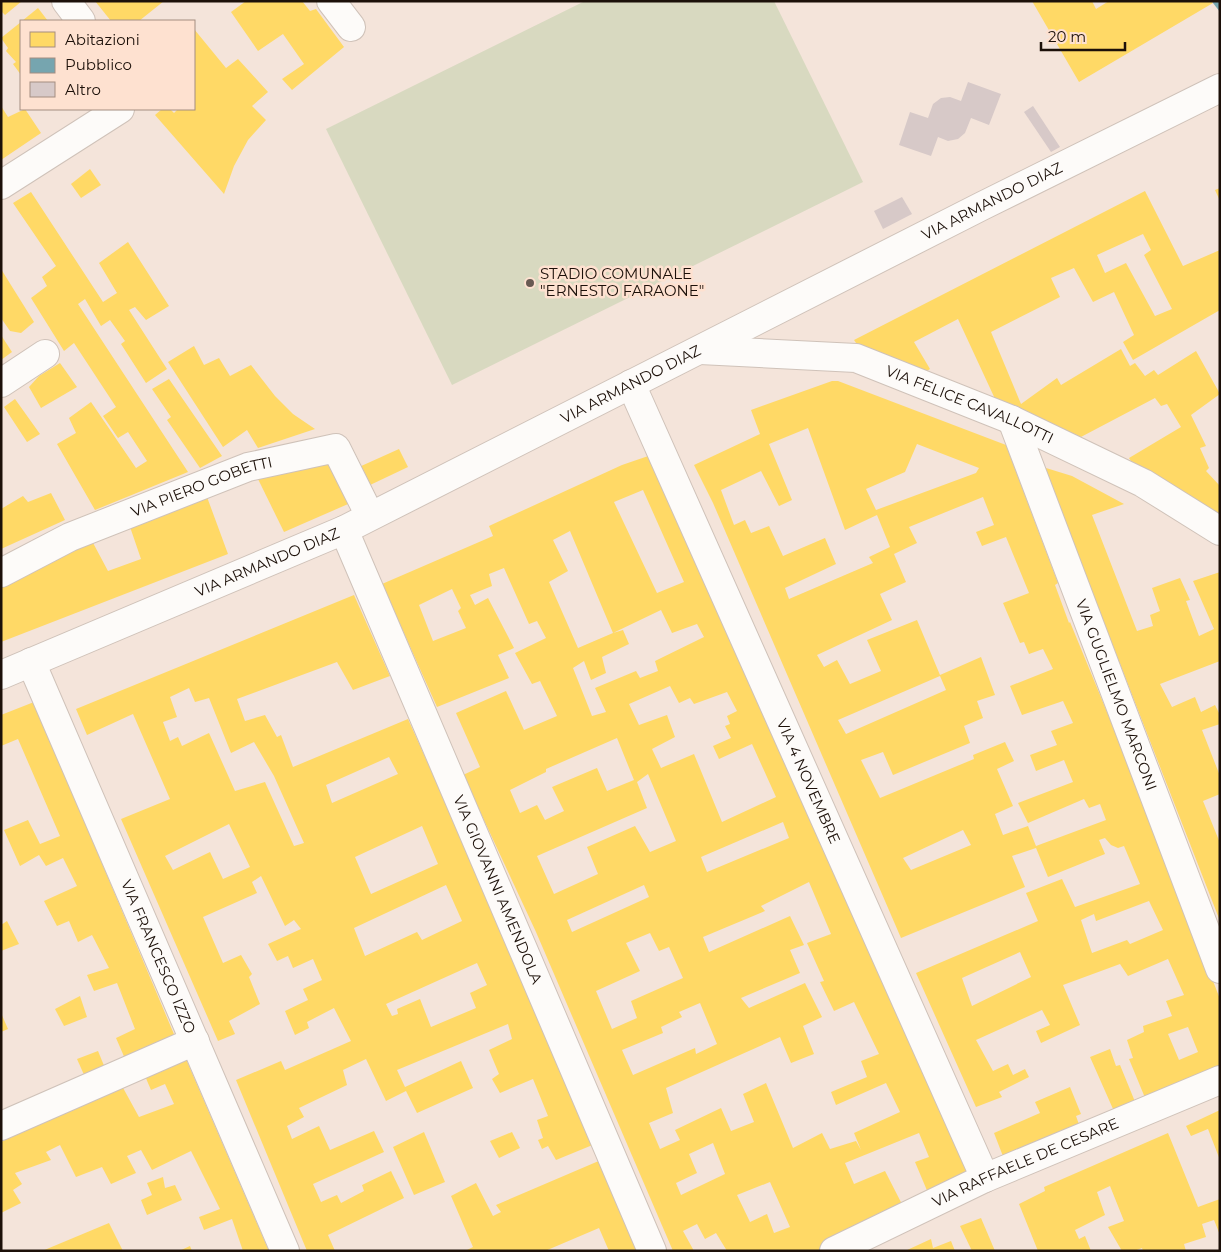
<svg xmlns="http://www.w3.org/2000/svg" width="1221" height="1252" font-family="Montserrat,sans-serif">
<style>
.green{fill:#d8d9c0}
.homes{fill:#ffd966;fill-rule:evenodd}
.public{fill:#76a5af}
.building{fill:#d7c9c8}
.lines{fill:none;stroke-linecap:round;stroke-linejoin:round}
.minor-casing{stroke:#cfc2b9;stroke-width:30}
.minor{stroke:#fdfbf9;stroke-width:28}
.poi-dot{fill:#685a52;stroke:#fee1d0;stroke-width:2}
.labels{text-anchor:middle;stroke-width:5;stroke-linejoin:round;paint-order:stroke}
.street-label{font-size:15px;fill:#1c1009;stroke:#fee1d0}
.poi-label{font-size:15px;fill:#1c1009;stroke:#fee1d0;text-anchor:start}
</style>
<rect width="100%" height="100%" fill="#f4e4da"/>
<polygon class="green" points="585,1 774,1 863,182 452,385 326,129"/>
<g class="homes">
<polygon points="1,1 22,1 5,15 1,11"/>
<polygon points="95,1 164,1 139,21 111,21"/>
<polygon points="246,1 302,1 310,11 316,9 344,47 292,90 282,79 304,64 283,34 258,51 231,12"/>
<polygon points="1032,1 1092,1 1096,9 1109,1 1212,1 1213,3 1079,82"/>
<polygon points="38,8 48,21 22,21"/>
<polygon points="21,22 21,75 13,64 16,62 6,51 8,48 1,38"/>
<polygon points="194,29 226,68 238,59 268,92 252,106 266,120 248,140 234,166 224,194 155,115 162,109 170,109 174,113 178,109 194,109"/>
<polygon points="1,106 8,117 25,109 41,133 1,160"/>
<polygon points="90,169 101,185 81,198 71,184"/>
<polygon points="1220,188 1220,201 1215,190"/>
<path d="M1145 191 1183 266 1220 250V310L1133 360 1123 342 1134 335 1114 292 1093 302 1074 268 1051 278 1060 297 991 332 1021 404 1057 378 1061 385 1121 349 1130 366 1135 363 1145 376 1154 370 1158 375 1196 351 1220 394 1191 415 1206 446 1200 448 1209 468 1206 471 1220 486V522L1141 478 1129 458 1181 427 1167 404 1161 406 1155 398 1079 438 996 401 958 319 914 342 930 369 924 373 865 356 854 340ZM1143 234 1151 250 1144 255 1172 309 1155 316 1126 263 1105 273 1097 255Z"/>
<polygon points="31,192 103,302 117,293 99,263 128,242 169,306 146,320 135,307 129,310 167,369 146,383 121,344 125,341 110,320 101,326 85,299 78,304 188,472 95,510 57,444 76,433 69,418 91,402 136,468 147,461 128,432 118,438 103,416 116,407 74,343 64,351 31,298 47,286 42,277 56,266 13,203"/>
<polygon points="1,269 34,322 21,333 10,331 1,318"/>
<polygon points="1,335 12,352 1,360"/>
<polygon points="194,346 204,365 219,358 230,376 251,365 275,396 293,414 315,429 258,448 247,430 223,447 168,362"/>
<polygon points="60,363 77,387 41,408 29,387 39,376"/>
<polygon points="169,379 222,456 200,468 167,420 171,417 152,389"/>
<path d="M832 381H838L1006 445 1058 583 1055 585 1069 623 1070 622 1128 763 1220 999V1072L1148 1105 1129 1059 1133 1058 1127 1040 1144 1032 1143 1026 1172 1016 1166 1001 1184 995 1168 959 1128 976 1120 964 1063 985 1080 1025 1041 1043 1036 1031 1050 1025 1042 1010 976 1040 993 1071 1008 1064 1013 1075 1025 1069 1029 1077 999 1092 1002 1097 976 1107 916 973 1038 921 1026 893 1062 879 1075 907 1140 884 1124 846 1118 848 1111 845 1105 838 1099 840 1105 854 1048 877 1036 848 1012 856 1025 887 901 938 713 503 694 465 760 434 751 410ZM808 428 845 530 877 515 890 547 869 557 873 563 789 599 785 588 836 564 825 538 783 556 769 526 751 533 745 520 734 525 721 490 761 471 779 506 792 500 769 444ZM917 444 979 468 976 473 876 510 866 489 905 472ZM983 497 994 525 976 532 982 546 1006 537 1029 593 1003 603 1020 643 1024 642 1029 654 1043 649 1053 669 1010 686 1022 715 1063 701 1073 723 1051 731 1057 745 1030 755 1036 771 1064 760 1073 782 1018 803 1028 823 1084 799 1089 808 1100 804 1106 820 1036 846 1028 826 1003 835 995 814 1013 806 997 769 1014 761 1005 742 973 755 974 759 880 798 861 760 883 752 893 775 970 743 964 726 983 718 977 701 995 695 981 657 940 675 917 620 867 640 881 671 850 684 837 660 824 667 817 655 892 620 880 594 906 582 894 554 917 543 909 527ZM940 676 946 690 846 734 838 720ZM963 830 971 845 911 870 903 858ZM1149 901 1163 930 1130 944 1127 940 1092 953 1081 920 1094 914 1096 921ZM1020 952 1031 977 972 1006 962 978ZM1188 1027 1198 1052 1179 1060 1168 1034Z"/>
<polygon points="15,399 40,434 27,442 4,407"/>
<polygon points="399,449 408,467 368,486 359,467"/>
<path d="M657 453 974 1183 931 1200 915 1162 929 1157 919 1133 845 1163 854 1184 885 1171 906 1212 819 1251H727L716 1233 705 1239 697 1224 683 1231 694 1251H673L536 932 463 775 480 767 456 713 506 691 524 730 557 716 540 681 532 684 515 653 546 638 537 621 529 624 504 568 489 574 492 586 470 595 475 605 488 598 514 648 498 655 509 678 437 707 382 584 493 536 489 526 622 465ZM643 490 684 582 657 593 614 502ZM570 531 613 633 578 648 549 582 568 571 553 540ZM452 589 461 608 458 611 466 628 433 641 419 605ZM661 610 672 633 697 624 704 637 655 661 658 671 640 678 636 671 595 688 606 712 592 716 573 668 584 661 591 680 606 673 602 657 629 644 623 630 613 633ZM670 686 679 703 690 698 694 704 727 692 737 711 727 716 730 724 725 726 731 738 713 746 719 759 752 744 776 797 722 822 694 754 661 768 652 749 675 737 667 715 639 725 629 704ZM617 738 634 780 607 791 597 768 552 787 564 811 545 820 537 805 520 813 510 790 546 772V769ZM648 774 676 841 650 852 635 826 587 847 598 874 554 894 537 856 647 808 637 782ZM783 822 789 838 707 872 701 857ZM809 882 831 934 807 943 824 981 820 982 834 1011 854 1002 879 1054 861 1061 867 1077 831 1092 836 1105 886 1083 900 1112 854 1133 861 1150 856 1141 830 1149 822 1133 793 1148 766 1083 743 1094 754 1122 731 1131 721 1108 675 1130 680 1140 660 1149 649 1123 673 1113 666 1088 780 1037 791 1063 814 1054 803 1026 822 1017 805 983 749 1008 741 998 800 973 790 950 804 945 790 916 709 952 703 937 765 911 761 906ZM644 885 649 897 572 932 567 920ZM650 933 659 951 669 947 683 978 631 1001 637 1018 612 1029 596 991 640 971 626 943ZM700 1003 717 1044 696 1054 695 1048 633 1075 622 1050 663 1033 661 1027 682 1017 679 1012ZM713 1143 725 1174 681 1195 676 1183 697 1173 689 1154ZM770 1182 790 1227 774 1233 767 1214 750 1222 737 1195Z"/>
<polygon points="332,455 355,501 284,532 257,477"/>
<polygon points="1046,468 1072,476 1124,504 1092,515 1137,631 1153,626 1150,615 1160,611 1152,588 1180,578 1190,600 1186,601 1199,636 1214,629 1193,581 1220,572 1220,661 1160,684 1172,707 1195,697 1201,712 1215,705 1220,715 1220,724 1202,730 1220,776 1220,794 1203,801 1220,843 1220,921 1045,471"/>
<polygon points="51,493 65,520 1,549 1,509 23,496 28,502"/>
<polygon points="207,497 228,554 1,642 1,584 92,541 108,571 141,559 129,524"/>
<path d="M354 595 390 676 353 690 337 662 237 699 245 721 265 715 277 737 281 735 293 767 408 719 498 919 595 1144 556 1160 548 1146 542 1149 538 1140 543 1138 537 1120 548 1116 533 1079 500 1093 492 1079 499 1074 489 1050 512 1039 508 1024 397 1070 405 1087 461 1061 473 1088 417 1113 406 1091 386 1101 366 1059 343 1070 347 1085 299 1108 304 1117 287 1126 292 1139 319 1126 330 1150 374 1131 384 1152 313 1184 321 1202 337 1195 341 1203 364 1191 362 1185 391 1171 404 1198 328 1235 335 1251H307L236 1080 281 1061 285 1070 351 1041 334 1008 307 1022 309 1028 295 1035 285 1011 308 1000 303 989 322 980 313 959 293 968 288 956 277 961 268 944 301 929 294 920 285 926 261 876 252 882 257 893 203 917 223 963 241 955 252 974 249 977 260 1004 229 1021 235 1034 218 1041 121 819 170 799 133 714 87 735 76 709ZM189 688 195 702 209 698 231 753 254 742 274 776 304 843 294 846 265 782 235 791 209 733 182 746 178 737 170 741 163 722 177 717 170 697ZM389 757 398 774 332 803 326 785ZM229 824 250 867 223 879 210 852 173 870 165 856ZM422 826 438 864 371 894 355 857ZM446 885 462 921 422 940 417 932 365 956 354 928ZM477 963 487 985 470 993 476 1008 431 1027 420 999 397 1009 398 1014 392 1016 386 1004Z"/>
<polygon points="34,702 176,1039 126,1061 116,1038 135,1029 117,983 94,991 87,975 109,968 92,935 78,942 69,921 57,926 44,901 77,886 63,858 46,866 39,855 20,866 4,830 28,820 40,844 60,836 18,739 1,746 1,715"/>
<polygon points="7,921 19,944 1,951 1,925"/>
<polygon points="80,996 87,1017 64,1026 55,1009"/>
<polygon points="1,1013 8,1029 1,1032"/>
<polygon points="1110,1049 1116,1066 1120,1065 1138,1109 1117,1118 1090,1057"/>
<polygon points="98,1051 105,1068 85,1077 77,1059"/>
<polygon points="186,1059 269,1251 243,1251 232,1219 204,1230 199,1217 220,1209 191,1151 152,1170 141,1150 127,1156 136,1173 111,1184 102,1167 76,1177 60,1145 46,1152 51,1160 15,1173 22,1184 13,1190 21,1203 1,1213 1,1142 122,1086 139,1117 174,1104 165,1084 151,1090 145,1076"/>
<polygon points="1070,1087 1081,1114 1076,1116 1081,1130 1006,1164 994,1133 1040,1113 1035,1102"/>
<polygon points="1220,1110 1220,1160 1208,1129 1191,1136 1186,1126"/>
<polygon points="424,1132 445,1182 414,1195 393,1147"/>
<polygon points="512,1132 520,1148 499,1158 490,1141"/>
<polygon points="1168,1133 1198,1207 1220,1199 1220,1235 1214,1220 1202,1224 1206,1237 1184,1244 1186,1251 1143,1251 1142,1248 1134,1251 1122,1251 1108,1227 1124,1221 1110,1186 1097,1192 1105,1215 1075,1230 1079,1239 1085,1236 1091,1251 1038,1251 1019,1204 1045,1191 1044,1187"/>
<polygon points="601,1160 642,1251 609,1251 599,1228 545,1251 465,1251 473,1247 451,1196 476,1183 493,1216 501,1212 496,1205"/>
<polygon points="163,1177 165,1188 175,1185 182,1200 147,1215 141,1200 152,1195 147,1183"/>
<polygon points="981,1218 995,1251 972,1251 960,1226"/>
<polygon points="109,1223 123,1251 42,1251"/>
<polygon points="931,1239 933,1248 951,1241 955,1251 905,1251"/>
<polygon points="190,1246 192,1251 179,1251"/>
</g>
<polygon class="public" points="1212,1 1220,1 1220,12 1213,3"/>
<g class="building">
<polygon points="968,82 1001,94 989,125 971,118 965,133 958,139 948,141 938,137 931,156 899,145 910,112 928,118 933,104 941,98 950,97 961,101"/>
<polygon points="1033,106 1060,147 1051,152 1024,112"/>
<polygon points="902,197 912,214 883,229 874,211"/>
</g>
<g class="lines">
<g class="minor-casing">
<g id="minor">
<polyline points="66,1 81,21"/>
<polyline points="331,1 351,27"/>
<polyline points="1,185 120,109"/>
<path id="s1" d="M700 350 856 358 1012 420 1143 483 1220 531"/>
<polyline points="1,383 45,354"/>
<path id="s2" d="M631 384 985 1178"/>
<path id="s3" d="M1012 420 1220 969"/>
<path id="s4" d="M344 530 652 1251"/>
<path id="s5" d="M1 573 70 537 248 467 336 448 370 516"/>
<path id="s6" d="M31 662 285 1251"/>
<path id="s7" d="M1 675 344 530 982 206 1220 88"/>
<polyline points="1,1126 195,1041"/>
<path id="s8" d="M834 1251 985 1178 1220 1080"/>
</g>
</g>
<use href="#minor" class="minor"/>
</g>
<circle class="poi-dot" cx="530" cy="283" r="5"/>
<g class="labels">
<g class="street-label">
<text dy="5" stroke="none"><textPath href="#s7" startOffset="1099">VIA ARMANDO DIAZ</textPath></text>
<text dy="5" stroke="none"><textPath href="#s7" startOffset="694">VIA ARMANDO DIAZ</textPath></text>
<text dy="5" stroke="none"><textPath href="#s1" startOffset="279">VIA FELICE CAVALLOTTI</textPath></text>
<text dy="5" stroke="none"><textPath href="#s5" startOffset="219">VIA PIERO GOBETTI</textPath></text>
<text dy="5" stroke="none"><textPath href="#s7" startOffset="289">VIA ARMANDO DIAZ</textPath></text>
<text dy="5" stroke="none"><textPath href="#s3" startOffset="294">VIA GUGLIELMO MARCONI</textPath></text>
<text dy="5" stroke="none"><textPath href="#s2" startOffset="435">VIA 4 NOVEMBRE</textPath></text>
<text dy="5" stroke="none"><textPath href="#s4" startOffset="391">VIA GIOVANNI AMENDOLA</textPath></text>
<text dy="5" stroke="none"><textPath href="#s6" startOffset="321">VIA FRANCESCO IZZO</textPath></text>
<text dy="5" stroke="none"><textPath href="#s8" startOffset="211">VIA RAFFAELE DE CESARE</textPath></text>
</g>
<g class="poi-label">
<text x="540" y="279">STADIO COMUNALE<tspan x="540" dy="17">"ERNESTO FARAONE"</tspan></text>
</g>
</g>
<rect width="1221" height="1252" fill="none" stroke="#1c1009" stroke-width="5"/>
<rect x="20" y="20" width="175" height="90" fill="#fee1d0" stroke="#a48d80"/>
<rect x="30" y="32" width="25" height="15" fill="#ffd966" stroke="#a48d80"/>
<text x="65" y="45" font-size="15" fill="#1c1009">Abitazioni</text>
<rect x="30" y="58" width="25" height="15" fill="#76a5af" stroke="#a48d80"/>
<text x="65" y="70" font-size="15" fill="#1c1009">Pubblico</text>
<rect x="30" y="82" width="25" height="15" fill="#d7c9c8" stroke="#a48d80"/>
<text x="65" y="95" font-size="15" fill="#1c1009">Altro</text>
<path d="M1041 42v8h84v-8" fill="none" stroke="#1c1009" stroke-width="2.5"/>
<text x="1048" y="42" font-size="15" fill="#1c1009" stroke="#fee1d0" stroke-width="4" paint-order="stroke">20 m</text>
</svg>
